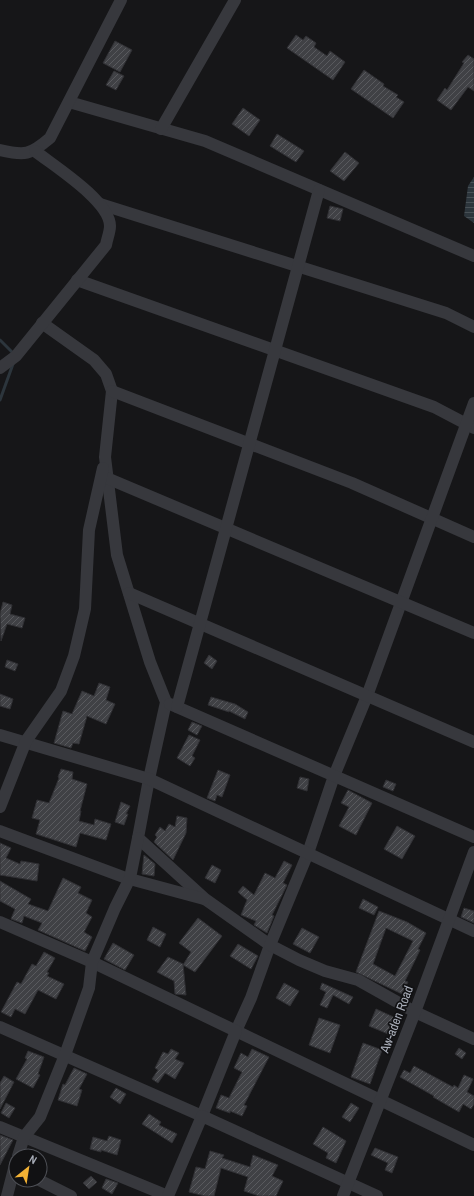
<svg xmlns="http://www.w3.org/2000/svg" width="474" height="1196" font-family="'Archivo Narrow',sans-serif">
<style>
.water{fill:url(#water-rules)}
.lines{fill:none;stroke-linecap:round;stroke-linejoin:round}
.stream{stroke:#2c353c;stroke-width:3}
.building{fill:url(#building-hatch);stroke:#303034;fill-rule:evenodd}
.minor{stroke:#37383d;stroke-width:12}
.labels{text-anchor:middle;stroke-width:3.5;stroke-linejoin:round;paint-order:stroke}
.street-label{font-size:13px;fill:#a8adb8;stroke:#111113}
</style>
<defs>
<pattern id="water-rules" width="6" height="5" patternUnits="userSpaceOnUse"><rect width="6" height="5" fill="#2c353c"/><path d="M0 2.5h6" fill="none" stroke="#485056"/></pattern>
<pattern id="building-hatch" width="6" height="6" patternUnits="userSpaceOnUse"><rect width="6" height="6" fill="#404145"/><path d="M-1 1l2-2M0 6l6-6M5 7l2-2" fill="none" stroke="#595a5e"/></pattern>
</defs>
<rect width="100%" height="100%" fill="#161618"/>
<polygon class="water" points="474,177 474,223 464,216 468,186"/>
<g class="lines">
<g class="stream">
<polyline points="0,340 14,354"/>
<polyline points="0,400 13,364"/>
</g>
</g>
<g class="building">
<polygon points="296,35 303,40 306,36 316,43 314,47 327,56 330,51 345,62 333,80 287,48"/>
<polygon points="115,41 132,50 120,72 103,63"/>
<polygon points="468,55 474,59 474,91 468,87 451,110 437,100 445,88 447,90 464,63 462,62"/>
<polygon points="364,70 384,84 383,86 398,95 396,97 404,102 393,118 351,89"/>
<polygon points="114,71 124,76 116,90 106,85"/>
<polygon points="243,108 260,120 249,136 232,124"/>
<polygon points="277,134 304,151 296,162 270,146"/>
<polygon points="345,152 359,163 344,181 330,171"/>
<polygon points="330,206 343,209 340,221 327,218"/>
<polygon points="3,602 12,605 10,614 25,618 22,628 7,624 1,641 0,614"/>
<polygon points="209,655 217,661 212,669 204,663"/>
<polygon points="7,660 18,664 15,671 5,667"/>
<polygon points="99,683 110,687 106,700 115,704 106,724 87,716 79,744 73,743 71,748 54,743 63,711 72,714 82,691 94,696"/>
<polygon points="0,694 13,699 10,709 0,706"/>
<polygon points="211,697 235,704 248,712 245,719 229,711 229,712 208,705"/>
<polygon points="192,722 202,726 197,735 188,730"/>
<polygon points="189,735 200,740 192,756 195,758 190,766 177,758"/>
<polygon points="61,769 73,772 72,779 87,784 80,811 81,811 79,821 94,825 95,819 111,824 106,840 80,833 76,847 36,834 40,820 32,818 37,800 49,803 59,778 58,777"/>
<polygon points="218,770 230,775 222,797 217,795 215,801 207,798"/>
<polygon points="300,777 309,779 307,791 297,788"/>
<polygon points="386,780 396,784 393,791 383,787"/>
<polygon points="348,790 372,803 356,835 339,826 349,807 341,803"/>
<polygon points="121,802 130,806 126,814 128,814 124,825 115,822"/>
<polygon points="177,816 187,818 186,833 173,860 154,842 157,837 155,835 160,827 165,831 169,824 175,827"/>
<polygon points="397,826 415,836 402,859 384,849"/>
<polygon points="0,843 11,848 6,858 20,864 21,861 39,864 37,881 0,875"/>
<polygon points="144,855 155,864 154,876 142,874"/>
<polygon points="284,861 292,865 283,883 287,885 272,915 274,916 267,933 254,925 256,921 241,915 247,900 238,892 243,886 254,895 265,873 275,878"/>
<polygon points="212,865 221,870 215,883 205,878"/>
<polygon points="63,878 81,887 78,893 92,900 86,913 92,917 84,932 92,937 85,951 38,930 42,923 24,916 22,923 11,919 15,909 0,901 0,881 31,899 28,904 48,911"/>
<polygon points="363,899 378,907 374,915 359,908"/>
<polygon points="464,908 474,911 474,923 461,917"/>
<path d="M379 911 407 922 426 933 418 949 420 950 405 981 408 982 402 994 356 972ZM386 928 413 941 395 976 373 964Z"/>
<polygon points="198,918 222,936 195,972 183,965 191,952 179,943"/>
<polygon points="153,927 166,934 160,947 147,940"/>
<polygon points="302,928 319,937 310,953 293,944"/>
<polygon points="113,943 134,955 125,970 104,959"/>
<polygon points="238,944 258,956 251,969 230,956"/>
<polygon points="44,952 55,958 47,972 49,973 47,976 64,984 56,999 38,990 25,1014 15,1009 11,1017 1,1012 17,982 21,984 32,964 36,966"/>
<polygon points="168,957 183,964 186,995 175,994 174,981 157,972"/>
<polygon points="284,983 299,991 290,1006 276,998"/>
<polygon points="322,983 353,997 349,1004 333,995 327,1008 320,1005 326,992 320,989"/>
<polygon points="376,1009 400,1020 393,1036 369,1026"/>
<polygon points="319,1018 340,1025 330,1053 309,1045"/>
<polygon points="363,1043 382,1050 370,1084 351,1077"/>
<polygon points="459,1048 466,1053 462,1059 455,1054"/>
<polygon points="171,1049 179,1053 175,1059 184,1063 175,1079 165,1073 158,1083 152,1079 158,1070 155,1068 163,1052 168,1054"/>
<polygon points="252,1049 269,1057 244,1105 247,1106 242,1116 230,1111 230,1113 216,1108 221,1095 229,1098 242,1072 234,1068 241,1053 248,1057"/>
<polygon points="28,1051 44,1057 38,1074 40,1075 33,1088 16,1079 27,1059 25,1058"/>
<polygon points="414,1066 453,1087 454,1085 458,1088 464,1075 473,1079 467,1092 474,1096 474,1104 471,1109 463,1104 459,1112 433,1097 434,1096 400,1077 404,1070 410,1073"/>
<polygon points="74,1068 87,1074 79,1089 82,1090 77,1106 58,1100 63,1084 65,1085"/>
<polygon points="4,1076 14,1082 0,1109 0,1083"/>
<polygon points="116,1088 126,1094 120,1104 110,1097"/>
<polygon points="6,1103 15,1108 9,1118 1,1113"/>
<polygon points="351,1103 359,1108 350,1122 342,1117"/>
<polygon points="149,1114 161,1122 159,1125 177,1134 172,1143 142,1124"/>
<polygon points="323,1127 346,1141 336,1163 326,1158 328,1153 313,1144"/>
<polygon points="0,1135 13,1140 0,1165"/>
<polygon points="109,1136 121,1140 117,1155 101,1150 101,1152 90,1149 93,1137 107,1141"/>
<polygon points="375,1148 398,1157 392,1173 385,1170 388,1163 371,1155"/>
<polygon points="210,1151 224,1155 222,1158 250,1167 253,1155 278,1165 272,1176 283,1181 276,1196 259,1196 244,1191 248,1177 221,1168 214,1196 205,1196 189,1192 196,1167 205,1169"/>
<polygon points="91,1176 97,1182 89,1189 83,1183"/>
<polygon points="106,1179 118,1183 112,1194 102,1188"/>
</g>
<g class="lines">
<g class="minor">
<polyline points="69,102 205,141 474,256"/>
<polyline points="161,129 235,0"/>
<path d="M0 150C25 156 30 155 50 138L121 0"/>
<polyline points="100,204 446,313 474,327"/>
<polyline points="77,280 434,407 474,428"/>
<polyline points="42,323 94,360 106,374 112,391 105,457 117,555 150,662 166,702 149,779 138,838 205,899 270,945 251,998 236,1031 474,1145"/>
<path d="M0 368 16 356 106 245C107 239 110 232 110 226 110 201 54 166 35 151"/>
<polyline points="112,391 352,483 474,537"/>
<polyline points="474,403 367,696 334,776 308,853 270,945 299,960 325,971 358,980 415,1012 474,1039"/>
<polyline points="102,476 474,633"/>
<polyline points="129,593 474,742"/>
<polyline points="170,704 474,837"/>
<polyline points="177,707 319,190"/>
<polyline points="0,735 149,779 474,931"/>
<polyline points="0,807 26,741 61,691 74,656 85,609 89,530 103,468"/>
<polyline points="0,831 126,878 204,899"/>
<polyline points="0,922 92,962 236,1031 202,1116 0,1027"/>
<polyline points="0,1127 168,1196"/>
<polyline points="18,1156 24,1137 40,1117 65,1055 89,988 92,962 115,908 130,878 138,838"/>
<polyline points="39,1180 71,1196"/>
<polyline points="7,1196 16,1161"/>
<polyline points="168,1196 202,1116 377,1196"/>
<polyline points="343,1196 415,1012 474,852"/>
</g>
</g>
<g class="labels">
<g class="street-label">
<text transform="translate(396 1019) rotate(-69)" y="5">Aw-aden Road</text>
</g>
</g>
<g transform="translate(28 1168) rotate(30)"><circle r="19" fill="#111113" stroke="#4d4f55"/>
<path d="M0-3L7 15L0 10L-7 15Z" fill="#f2b134"/>
<text y="-6" font-size="11" font-weight="bold" text-anchor="middle" fill="#a8adb8">N</text>
</g>
</svg>
